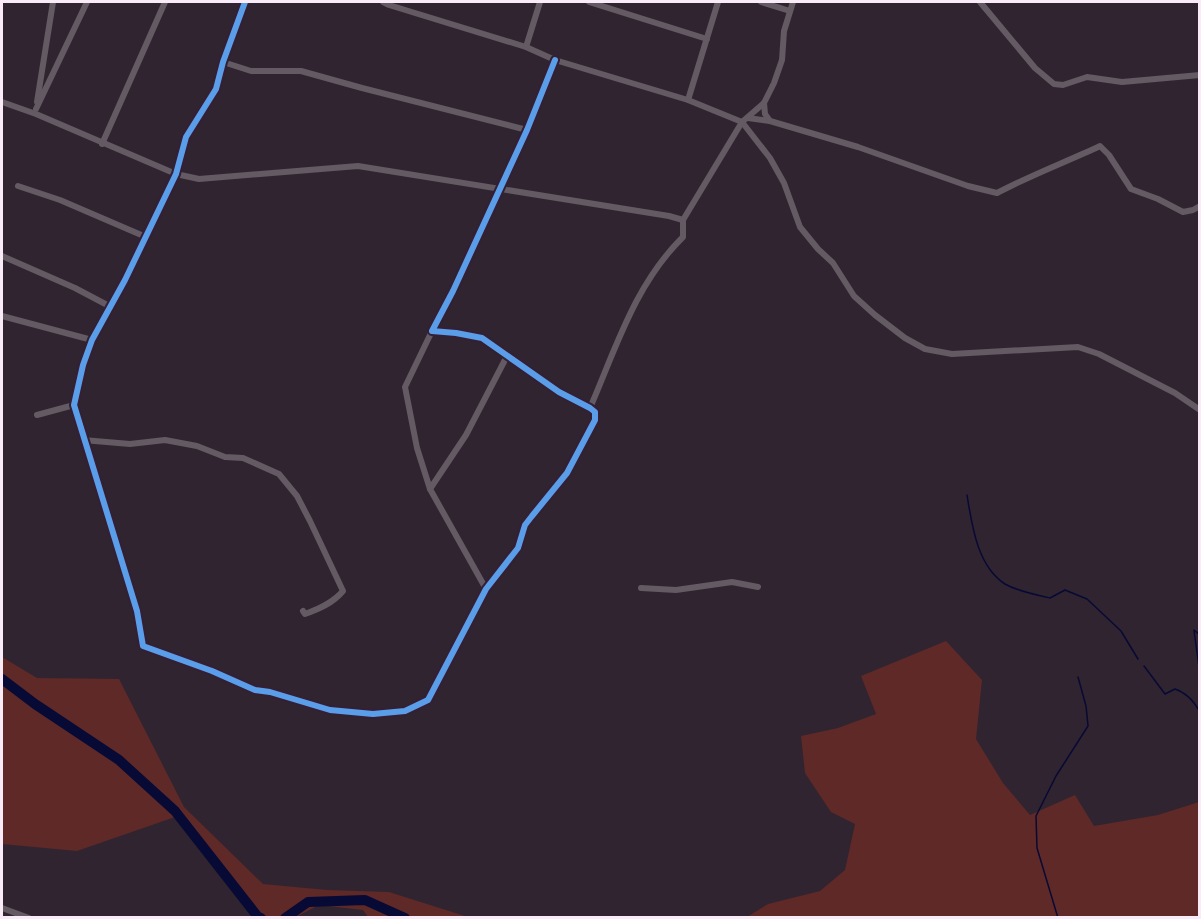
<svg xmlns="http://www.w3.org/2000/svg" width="1201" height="919" font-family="'IBM Plex Serif',serif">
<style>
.green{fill:#5f2927}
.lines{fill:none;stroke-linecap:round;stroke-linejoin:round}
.stream{stroke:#070a35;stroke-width:1.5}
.river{stroke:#070a35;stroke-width:10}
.minor{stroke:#635a63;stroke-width:6}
.cycleway-casing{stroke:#351f35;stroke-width:10}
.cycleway{stroke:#5a9eea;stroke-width:6}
</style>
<rect width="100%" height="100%" fill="#302430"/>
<g class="green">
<polygon points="946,641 982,680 976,739 1003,783 1030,815 1075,795 1094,826 1158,815 1199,802 1199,917 747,917 768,904 820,891 845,870 855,824 831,812 805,773 801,736 838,728 876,714 861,676"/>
<polygon points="2,657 37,678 119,679 184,807 263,884 327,890 389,892 468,917 368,917 363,910 319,905 296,917 257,917 230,889 175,817 77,851 2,844"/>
</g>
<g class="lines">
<g class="stream">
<path d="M967 495C972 525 977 566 1005 584 1017 591 1036 595 1050 598L1065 590 1087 599 1121 631 1138 659"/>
<polyline points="1200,635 1194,630 1200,675"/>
<path d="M1144 666 1165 694 1175 689C1187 693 1194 701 1200 712"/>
<polyline points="1058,918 1037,848 1036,816 1056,776 1088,726 1086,706 1078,677"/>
</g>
<g class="river">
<polyline points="2,679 35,704 119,760 175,811 258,917 261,918"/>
<polyline points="285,918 308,902 365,900 405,918"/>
</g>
<g class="minor">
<polyline points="245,2 223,62 216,89 186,137 176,174 125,280 92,340 83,365 74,405 137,611 143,646 212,671 255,690 270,692 330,710 373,714 405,711 428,700 486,589 518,548 525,525 532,516 567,473 595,420 595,412 590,408 559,392 482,338 456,333 432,331 453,291 527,130 555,60"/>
<polyline points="383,2 389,5 526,47 555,60 688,100 742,122 770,158 784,183 800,227 818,249 833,263 854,296 875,315 905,338 925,349 952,354 1078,347 1099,354 1175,393 1200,410"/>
<polyline points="589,2 707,39"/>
<polyline points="761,2 790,11"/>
<polyline points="980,2 1035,68 1054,84 1063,85 1087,77 1122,82 1200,75"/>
<polyline points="526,47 540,2"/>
<polyline points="223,62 251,71 301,71 362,88 527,130"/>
<polyline points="688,100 718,2"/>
<polyline points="2,102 36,114 176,174 199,179 358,166 669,216 683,220"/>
<polyline points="37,102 53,2"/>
<path d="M764 103 765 114 770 121 858 147 968 186 997 193C1031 175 1066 162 1100 146L1109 155 1131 189 1158 199 1183 212 1193 210 1200 206"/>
<polyline points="36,109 87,2"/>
<polyline points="748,118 770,121"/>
<polyline points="102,144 165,2"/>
<polyline points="18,186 60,200 146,237"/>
<polyline points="2,256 75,288 111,307"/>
<polyline points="2,316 92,340"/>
<polyline points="432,331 405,387 417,448 430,489 486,589"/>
<path d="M590 408C616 348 635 284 683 237V220L742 122 764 103 774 83 782 60 784 31 793 2"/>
<polyline points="37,415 74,405"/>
<path d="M83 440 130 444 165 440 197 446 225 457 243 458 279 474 297 496 310 521 343 591C333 603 319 609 305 614L303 611"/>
<polyline points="430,489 466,435 507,356"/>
<polyline points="641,588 676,590 732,582 758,587"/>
<polyline points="2,908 29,918"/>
</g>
<g class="cycleway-casing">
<polyline id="cycleway" points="245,2 223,62 216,89 186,137 176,174 125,280 92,340 83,365 74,405 137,611 143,646 212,671 255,690 270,692 330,710 373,714 405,711 428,700 486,589 518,548 525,525 532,516 567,473 595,420 595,412 590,408 559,392 482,338 456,333 432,331 453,291 527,130 555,60"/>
</g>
<use href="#cycleway" class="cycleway"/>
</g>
<rect width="1201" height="919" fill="none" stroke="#faebf9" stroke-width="6"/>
</svg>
